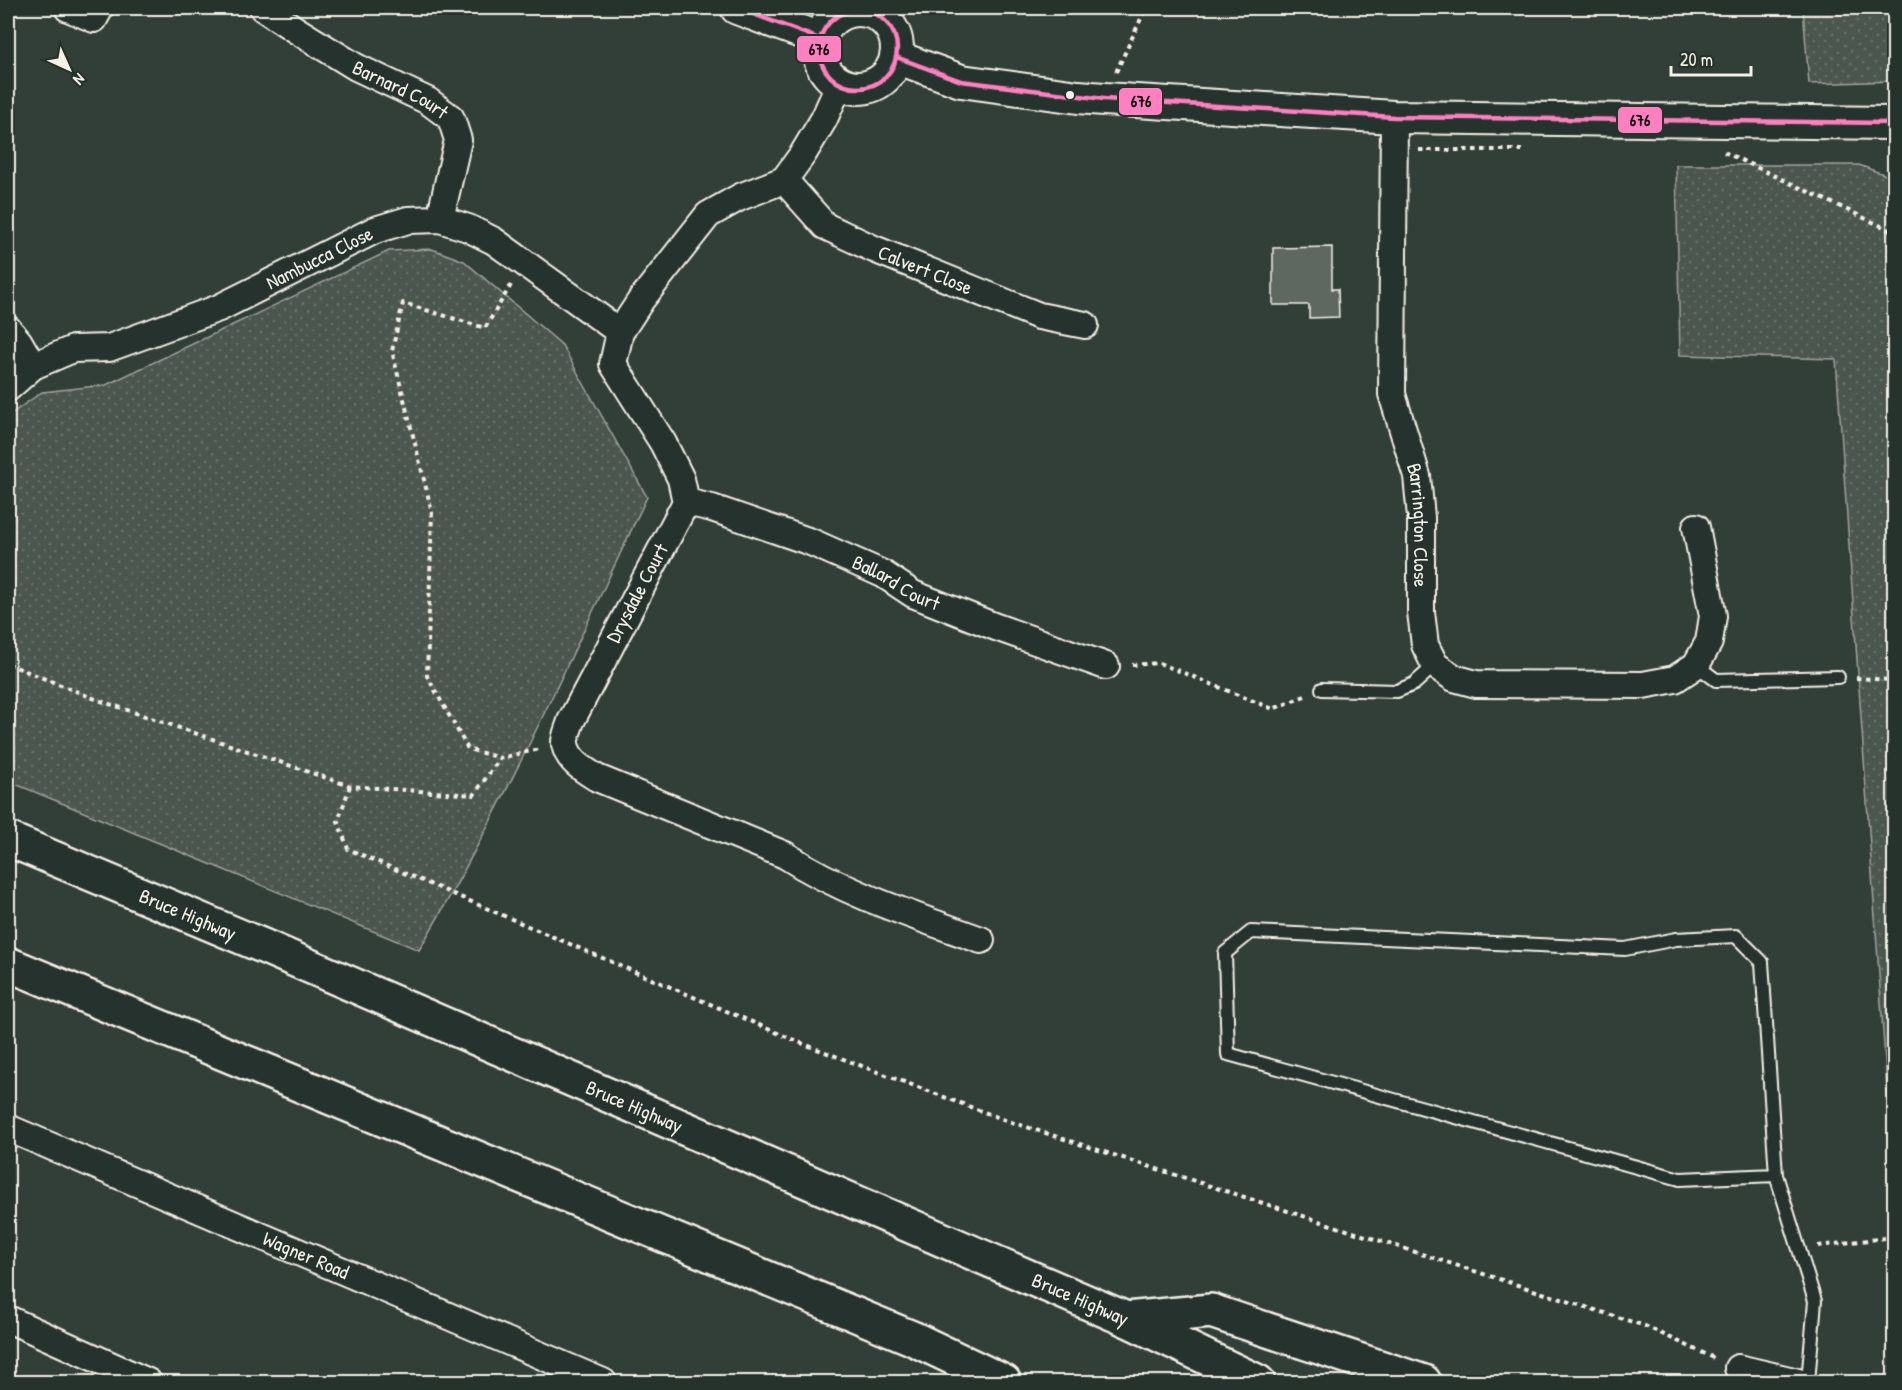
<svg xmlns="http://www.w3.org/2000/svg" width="1902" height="1390" font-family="'Patrick Hand',sans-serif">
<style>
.grass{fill:url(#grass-dots);stroke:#a0a49c;stroke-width:1.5}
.building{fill:#5f6861;stroke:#f4f1e8;stroke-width:1.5}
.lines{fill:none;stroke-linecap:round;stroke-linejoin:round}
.service-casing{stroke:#f4f1e8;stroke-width:16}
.minor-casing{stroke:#f4f1e8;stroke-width:30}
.tertiary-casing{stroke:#f4f1e8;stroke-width:36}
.motorway-casing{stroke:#f4f1e8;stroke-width:38}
.path{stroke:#f4f1e8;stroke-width:4;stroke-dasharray:4.5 4.5;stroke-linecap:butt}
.service{stroke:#26332d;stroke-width:12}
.minor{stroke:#26332d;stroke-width:26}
.tertiary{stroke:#26332d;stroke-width:32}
.motorway{stroke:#26332d;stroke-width:33}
.bus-1-casing{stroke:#26332d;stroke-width:9}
.bus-1{stroke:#ff80c0;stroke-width:4.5}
.bus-dot{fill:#f4f1e8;stroke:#26332d;stroke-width:2}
.labels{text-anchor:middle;stroke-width:4.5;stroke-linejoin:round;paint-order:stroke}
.street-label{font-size:20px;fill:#f4f1e8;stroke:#26332d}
.line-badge{stroke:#26332d;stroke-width:2}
.pale-badge-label{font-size:16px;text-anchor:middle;font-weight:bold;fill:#111}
</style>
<defs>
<pattern id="grass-dots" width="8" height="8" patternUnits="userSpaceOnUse" patternTransform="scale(1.5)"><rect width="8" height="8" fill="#4c564f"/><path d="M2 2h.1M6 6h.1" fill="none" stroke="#666f68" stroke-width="1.8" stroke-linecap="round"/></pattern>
</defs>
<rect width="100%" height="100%" fill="#323e38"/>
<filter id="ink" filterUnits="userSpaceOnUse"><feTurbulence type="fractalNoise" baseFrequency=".0167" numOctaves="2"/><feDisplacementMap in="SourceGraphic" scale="12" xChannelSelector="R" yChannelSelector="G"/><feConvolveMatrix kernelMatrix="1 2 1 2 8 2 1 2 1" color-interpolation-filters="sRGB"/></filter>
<g filter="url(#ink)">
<g class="grass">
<polygon points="1803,8 1894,8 1894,81 1809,84"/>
<polygon points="1676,165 1859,165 1894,178 1894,1189 1836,359 1680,355"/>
<path d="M432 249 464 261 562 345 647 497C574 650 505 805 419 950L8 781V416L42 392 106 385 389 251Z"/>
</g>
<polygon class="building" points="1332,247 1332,289 1338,289 1339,317 1309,318 1309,305 1273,305 1273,248"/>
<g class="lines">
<g class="service-casing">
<g id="service">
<polyline points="1696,665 1716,680 1838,677"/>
<polyline points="1322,689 1397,691 1414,684 1435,665"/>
<polyline points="1776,1175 1680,1179 1228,1054 1225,953 1251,932 1625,949 1676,939 1736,936 1762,962 1776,1175 1815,1301 1808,1382"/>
</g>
</g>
<g class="minor-casing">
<g id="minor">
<polyline points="68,8 94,19 100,8"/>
<path id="s1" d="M263 8 296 30 356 67 428 101 451 118 458 140 440 219"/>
<polyline points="876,13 877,8"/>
<path d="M840 83 824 119 803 154 784 180 740 197 708 215 641 300 620 332 613 364 663 443 681 479 686 502 571 721C569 728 564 738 565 744 568 761 584 770 597 778L785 855C845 894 915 916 981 940"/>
<path id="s2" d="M1394 117 1392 394 1417 476 1421 517V612L1425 645 1435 665 1454 678 1476 684 1643 685 1675 679 1696 665 1709 642 1713 616 1696 527"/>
<path id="s3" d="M784 180 825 226 874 249 1039 316 1085 325"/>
<polyline points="8,329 19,342 33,366"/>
<path id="s4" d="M8 388 33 366 73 349 109 348 219 308 375 230 408 220 440 219 468 228 494 241 620 332"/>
<path id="s5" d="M686 502 712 508 811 542 883 574 913 594 996 627 1106 666"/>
<path id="s6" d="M8 1128 603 1382"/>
<polyline points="8,1319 148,1382"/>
<polyline points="1738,1368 1798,1382"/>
</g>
</g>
<g class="tertiary-casing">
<g id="tertiary">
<polyline points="737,8 820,39"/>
<circle cx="858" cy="49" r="39"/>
<polyline points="896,57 961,81 1078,97 1104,99 1394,117 1890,123"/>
</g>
</g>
<g class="motorway-casing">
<g id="motorway">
<path id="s7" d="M8 839 263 946 1126 1319 1258 1382"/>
<polyline points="8,964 912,1338 1004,1382"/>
<polyline points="1126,1319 1211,1311 1424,1382"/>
</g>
</g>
<g class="path">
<polyline points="1116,72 1146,8"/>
<polyline points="1419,150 1522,150"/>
<polyline points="1724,152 1894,232"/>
<polyline points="511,285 485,328 403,303 392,351 432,512 427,676 468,749 500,758 540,749"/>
<polyline points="8,664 98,700 350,786 474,795 500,758"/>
<polyline points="1132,665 1159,663 1273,709 1305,696"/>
<polyline points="1856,678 1894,680"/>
<polyline points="350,786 338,821 348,849 801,1043 1005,1120 1645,1326 1714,1358"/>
<polyline points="1818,1246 1894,1237"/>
</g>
<use href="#service" class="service"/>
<use href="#minor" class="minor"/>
<use href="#tertiary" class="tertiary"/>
<use href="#motorway" class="motorway"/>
<g class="bus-1-casing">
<g id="bus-1">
<polyline points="737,8 820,39"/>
<circle cx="858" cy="49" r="39"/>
<polyline points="896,57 961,81 1104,99 1394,117 1890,123"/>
</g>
</g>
<use href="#bus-1" class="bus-1"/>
</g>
</g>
<circle class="bus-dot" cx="1070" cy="95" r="5"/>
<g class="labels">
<g class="street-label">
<text dy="7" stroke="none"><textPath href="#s1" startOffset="160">Barnard Court</textPath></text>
<text dy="7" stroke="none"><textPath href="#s4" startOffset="342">Nambucca Close</textPath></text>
<text dy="7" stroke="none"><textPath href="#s3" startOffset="171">Calvert Close</textPath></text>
<text dy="7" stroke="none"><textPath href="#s2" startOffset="412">Barrington Close</textPath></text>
<text dy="7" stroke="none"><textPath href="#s5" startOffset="226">Ballard Court</textPath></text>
<text transform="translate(637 593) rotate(-62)" y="7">Drysdale Court</text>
<text dy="7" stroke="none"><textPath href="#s7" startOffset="195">Bruce Highway</textPath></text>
<text dy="7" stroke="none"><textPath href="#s7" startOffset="681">Bruce Highway</textPath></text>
<text dy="7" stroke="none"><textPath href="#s6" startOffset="324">Wagner Road</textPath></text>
<text dy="7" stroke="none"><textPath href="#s7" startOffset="1167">Bruce Highway</textPath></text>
</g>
</g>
<g class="line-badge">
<rect x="796" y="35" width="46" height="28" rx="6" fill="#ff80c0"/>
<rect x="1118" y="87" width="45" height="29" rx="6" fill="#ff80c0"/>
<rect x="1617" y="106" width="46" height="28" rx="6" fill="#ff80c0"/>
</g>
<g class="pale-badge-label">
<text x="819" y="55">676</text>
<text x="1141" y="107">676</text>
<text x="1640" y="126">676</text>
</g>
<rect width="1902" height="1390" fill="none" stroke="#26332d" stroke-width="30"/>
<rect x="15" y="15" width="1872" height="1360" fill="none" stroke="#f4f1e8" stroke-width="2" filter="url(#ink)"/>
<g transform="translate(69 69) rotate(135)" stroke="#26332d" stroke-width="4.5" paint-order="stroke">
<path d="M0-4.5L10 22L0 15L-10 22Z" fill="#f4f1e8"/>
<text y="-9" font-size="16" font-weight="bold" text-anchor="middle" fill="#f4f1e8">N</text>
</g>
<path d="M1671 66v9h80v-9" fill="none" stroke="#f4f1e8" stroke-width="3"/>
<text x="1680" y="66" font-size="18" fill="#f4f1e8" stroke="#26332d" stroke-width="4.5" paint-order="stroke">20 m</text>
</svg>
